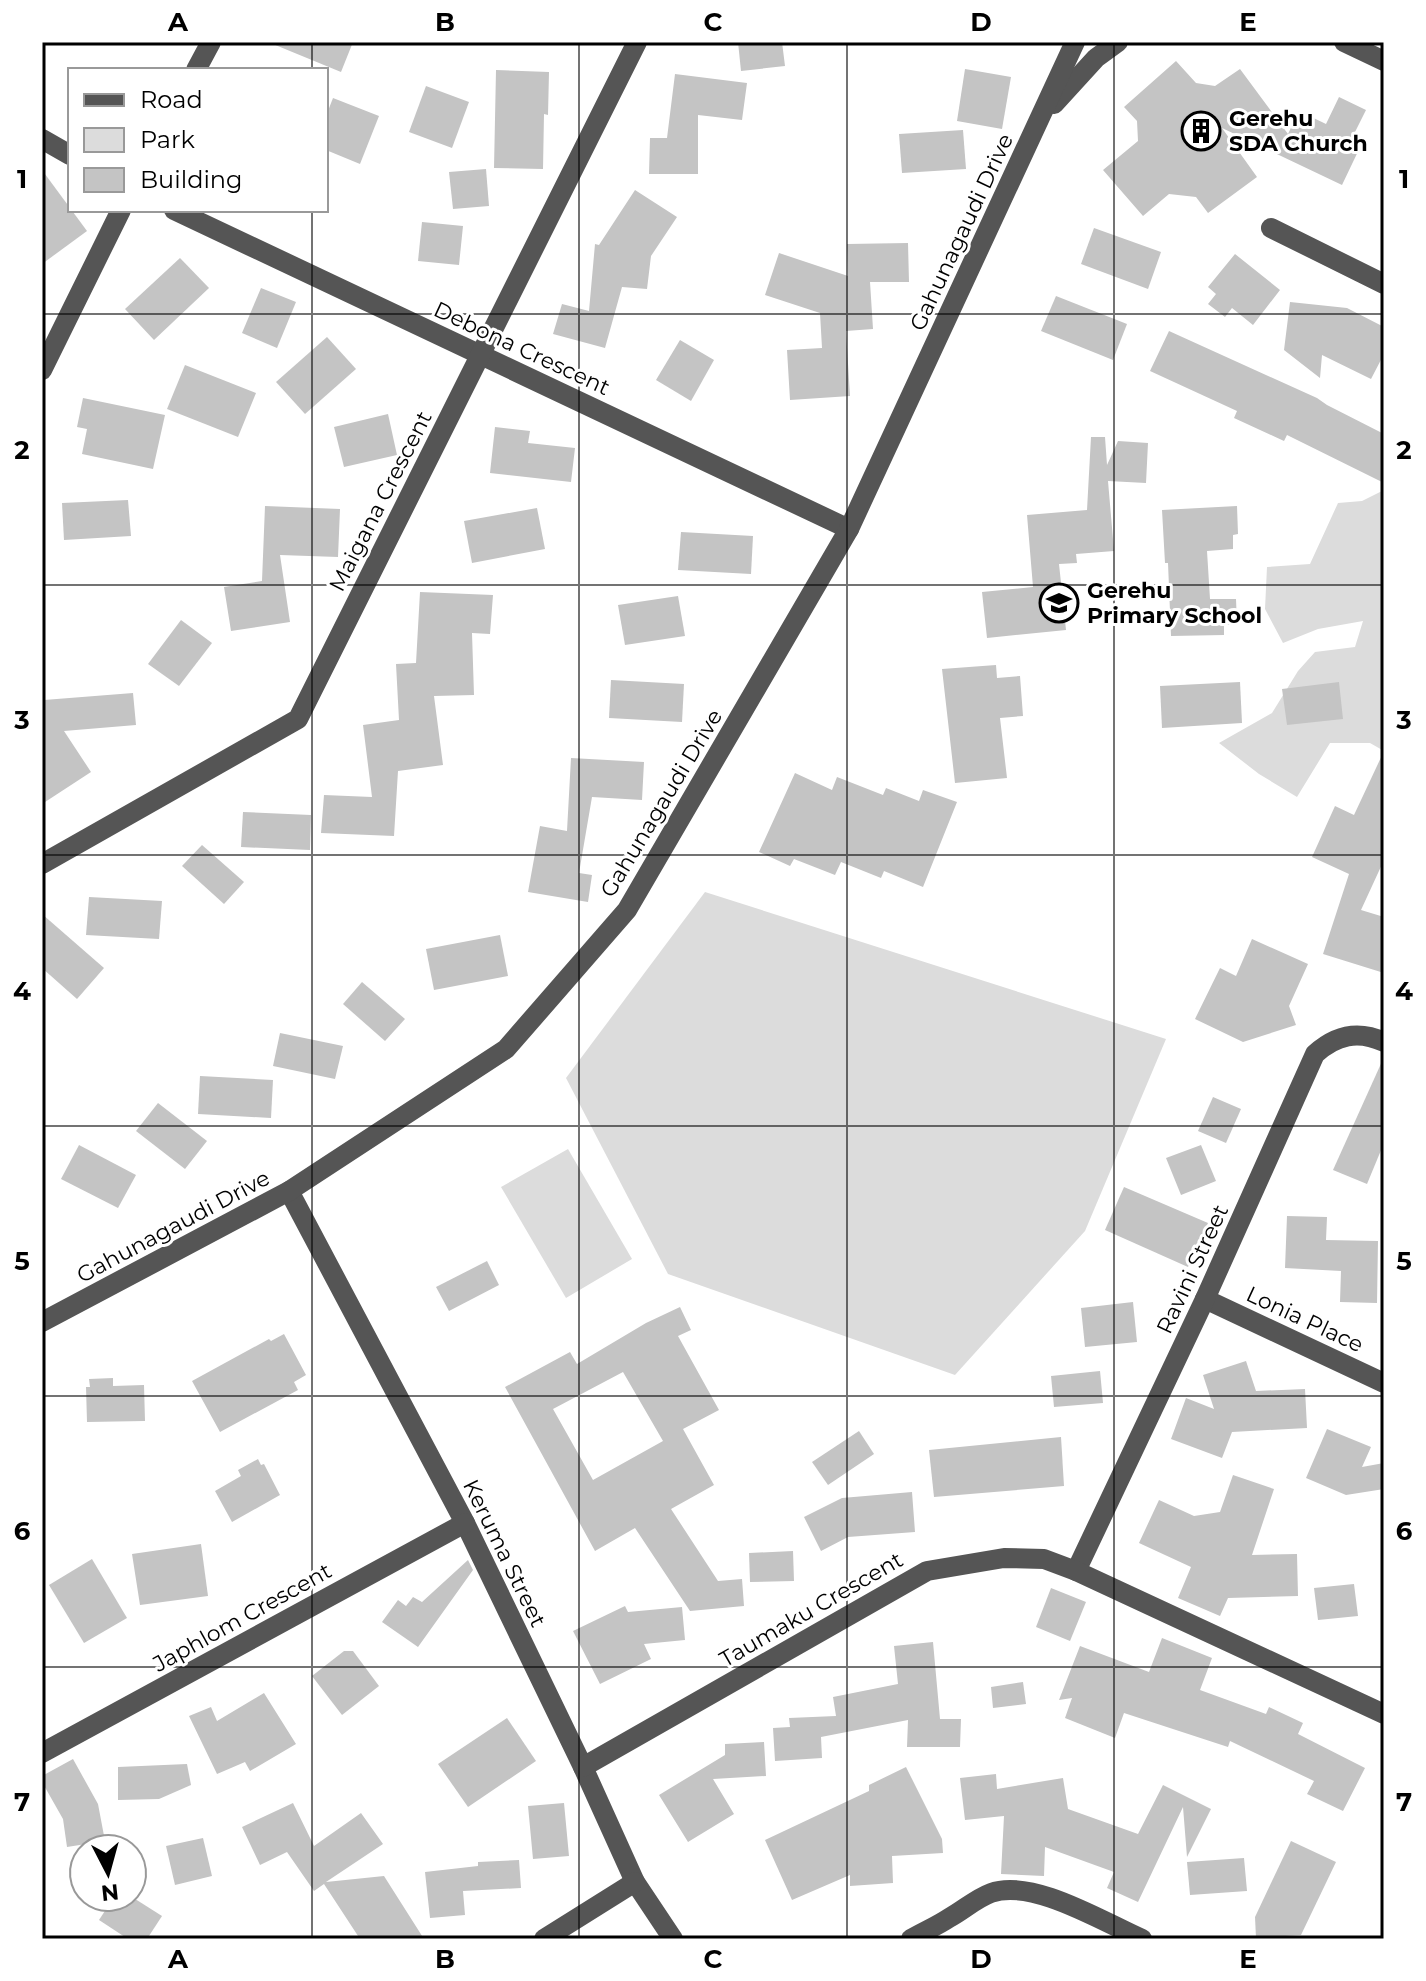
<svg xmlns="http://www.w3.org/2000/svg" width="1426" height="1981" font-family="Montserrat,sans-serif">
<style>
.green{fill:#dcdcdc}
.building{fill:#c4c4c4;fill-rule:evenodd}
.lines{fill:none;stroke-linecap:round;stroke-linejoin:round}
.minor{stroke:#555;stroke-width:20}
.grid{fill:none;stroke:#000;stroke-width:2;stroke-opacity:0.55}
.labels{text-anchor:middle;stroke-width:6;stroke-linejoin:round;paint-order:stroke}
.poi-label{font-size:22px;font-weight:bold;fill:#000;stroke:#fff;text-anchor:start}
.street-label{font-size:22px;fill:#000;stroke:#fff}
.neatline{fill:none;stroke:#000;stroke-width:3}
.grid-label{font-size:26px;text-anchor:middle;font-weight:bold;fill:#000}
</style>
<rect width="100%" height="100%" fill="#fff"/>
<g class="green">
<polygon points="1384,490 1384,751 1370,743 1330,743 1297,797 1259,774 1219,743 1272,713 1298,671 1315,652 1355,647 1363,621 1318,629 1283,643 1265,609 1267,567 1310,564 1338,503 1362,501"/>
<polygon points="705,892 1166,1039 1085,1231 955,1375 668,1274 566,1078"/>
<polygon points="568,1149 632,1259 566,1298 501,1187"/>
</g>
<g class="building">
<polygon points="268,42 353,42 341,72"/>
<polygon points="738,42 782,42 785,66 741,71"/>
<polygon points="1176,61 1196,83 1215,86 1240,69 1288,134 1299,111 1326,124 1339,97 1366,110 1353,136 1363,141 1342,185 1222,128 1257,177 1208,213 1196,197 1169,194 1143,216 1103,170 1138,141 1137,121 1124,107"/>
<polygon points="965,69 1011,77 1002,129 957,121"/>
<polygon points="496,70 549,72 548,115 544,114 543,169 494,168"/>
<polygon points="675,74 747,83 742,120 698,115 698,174 649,174 650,138 667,138"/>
<polygon points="426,86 469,102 452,148 409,132"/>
<polygon points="333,98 379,116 360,164 326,150 326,116"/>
<polygon points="963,130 966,169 902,173 899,134"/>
<polygon points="486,169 489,206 453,209 449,172"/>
<polygon points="42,170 87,231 42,264"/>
<polygon points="635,190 677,217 651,256 647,289 622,287 605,348 553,334 562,304 589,311 595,244 599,245"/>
<polygon points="422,222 463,226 459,265 418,261"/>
<polygon points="1094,228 1161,252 1148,289 1081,264"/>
<polygon points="908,243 909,282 870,282 873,329 846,331 850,396 790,400 787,350 822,348 820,313 765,295 779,253 848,276 847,244"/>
<polygon points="1235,254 1280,290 1253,325 1232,308 1225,317 1208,304 1216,294 1208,287"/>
<polygon points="180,258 209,288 154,340 125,309"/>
<polygon points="261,288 296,302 277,348 242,333"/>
<polygon points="1056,296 1127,324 1113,360 1041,331"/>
<polygon points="1290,302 1347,308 1384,327 1384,354 1371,379 1322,355 1320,378 1284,350"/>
<polygon points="1169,331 1317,398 1327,405 1384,434 1384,483 1287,435 1284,441 1234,418 1237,411 1150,371"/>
<polygon points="327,337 356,369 305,414 276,382"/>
<polygon points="680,340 714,360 691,401 656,380"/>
<polygon points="185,365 256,393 238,437 167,409"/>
<polygon points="83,398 165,415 153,469 82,454 87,429 77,427"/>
<polygon points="388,414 397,455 344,467 334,427"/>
<polygon points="495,427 530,431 528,443 575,448 571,482 490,473"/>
<polygon points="1091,437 1105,437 1107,465 1118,441 1148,443 1146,483 1108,481 1114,551 1076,554 1077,563 1059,564 1066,630 987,638 982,592 1033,587 1027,515 1087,510"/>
<polygon points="128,500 131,536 64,540 62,503"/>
<polygon points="265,506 340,509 338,557 280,555 290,622 231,631 224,587 262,581"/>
<polygon points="1237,506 1238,534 1233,535 1233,549 1207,551 1210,599 1236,599 1237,624 1224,625 1224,635 1171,636 1168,563 1165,563 1162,510"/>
<polygon points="537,508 545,549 472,563 464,521"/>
<polygon points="681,532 753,536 751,574 678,570"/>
<polygon points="420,592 493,595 490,634 472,633 474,695 434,696 443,765 398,771 394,836 321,833 324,795 372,797 363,725 399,720 396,664 416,663"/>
<polygon points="678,596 685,636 625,645 618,605"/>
<polygon points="181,620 212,643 179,686 148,664"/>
<polygon points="996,665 997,678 1020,676 1023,716 1000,718 1007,778 955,783 942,669"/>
<polygon points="611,680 684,684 682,722 609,718"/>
<polygon points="1240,682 1242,723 1162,728 1160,686"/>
<polygon points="1339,682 1343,719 1287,725 1282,689"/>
<polygon points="133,693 136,725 64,731 91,772 42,804 42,697 44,700"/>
<polygon points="1384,751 1384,860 1361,910 1384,917 1384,973 1323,954 1349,874 1312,857 1335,806 1354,815"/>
<polygon points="571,758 644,762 642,800 592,797 579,873 592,875 588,902 528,892 540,826 567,831"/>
<polygon points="795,773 832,790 837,777 883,795 886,788 919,801 923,790 957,802 923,887 884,871 881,878 841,862 835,875 794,859 790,866 759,852"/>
<polygon points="243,812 311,815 310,850 241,847"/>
<polygon points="202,845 244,882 224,904 182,866"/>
<polygon points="89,897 162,901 159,939 86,935"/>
<polygon points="42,914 104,968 77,999 42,968"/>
<polygon points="500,935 508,976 434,990 426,949"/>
<polygon points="1252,939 1308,964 1289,1006 1296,1025 1243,1042 1195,1019 1220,968 1236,976"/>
<polygon points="362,982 405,1019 385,1041 343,1004"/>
<polygon points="280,1033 343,1046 335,1079 273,1066"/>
<polygon points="1384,1057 1384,1143 1367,1184 1333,1170"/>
<polygon points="200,1076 273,1080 271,1118 198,1114"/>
<polygon points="1213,1097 1241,1109 1226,1143 1198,1131"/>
<polygon points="158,1103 207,1141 185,1169 136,1131"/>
<polygon points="79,1145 136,1175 118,1208 61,1179"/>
<polygon points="1201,1145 1216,1181 1181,1195 1166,1158"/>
<polygon points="1124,1187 1208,1223 1188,1267 1105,1230"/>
<polygon points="1287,1216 1327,1217 1326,1240 1378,1241 1377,1303 1340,1302 1341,1271 1285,1268"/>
<polygon points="487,1261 499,1285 449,1311 436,1287"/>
<polygon points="1133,1302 1137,1342 1085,1347 1081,1308"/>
<path d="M680 1307 691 1330 678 1336 719 1410 683 1429 714 1485 671 1509 718 1581 742 1579 744 1606 690 1611 635 1528 595 1551 505 1387 570 1352 577 1364 646 1323ZM623 1372 663 1441 593 1480 553 1409Z"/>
<polygon points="284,1334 306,1375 294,1382 298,1390 220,1432 192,1381 269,1339 271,1341"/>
<polygon points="1246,1361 1256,1391 1305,1389 1307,1428 1232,1432 1222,1458 1171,1439 1186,1398 1214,1409 1203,1375"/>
<polygon points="1100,1371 1103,1403 1054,1407 1051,1376"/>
<polygon points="113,1378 113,1386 144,1385 145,1421 87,1422 86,1387 90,1387 89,1379"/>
<polygon points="1327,1429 1371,1447 1362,1467 1384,1463 1384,1489 1346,1495 1306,1478"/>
<polygon points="859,1431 874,1454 828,1485 812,1462"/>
<polygon points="1061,1437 1064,1486 934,1497 929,1450"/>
<polygon points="258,1459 261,1465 264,1464 280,1495 232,1522 215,1491 241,1476 238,1470"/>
<polygon points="1233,1475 1274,1489 1252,1555 1297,1554 1298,1596 1228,1598 1220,1616 1178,1598 1191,1567 1139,1543 1159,1500 1194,1516 1220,1512"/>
<polygon points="912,1492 915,1532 848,1537 821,1551 804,1517 842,1498"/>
<polygon points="201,1544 208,1596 140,1605 132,1554"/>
<polygon points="793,1551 794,1581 750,1582 749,1553"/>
<polygon points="92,1559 127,1618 84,1643 49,1585"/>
<polygon points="468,1560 473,1570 418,1647 382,1622 398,1600 406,1606 413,1597 422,1602"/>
<polygon points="1354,1584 1358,1616 1318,1620 1314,1588"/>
<polygon points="1051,1588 1086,1602 1070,1641 1036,1627"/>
<polygon points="625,1606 628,1612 682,1607 685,1640 644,1644 651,1659 600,1684 573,1631"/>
<polygon points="1162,1638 1212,1658 1200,1690 1266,1714 1269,1707 1303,1723 1298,1734 1365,1768 1343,1811 1307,1794 1314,1781 1230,1741 1228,1747 1124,1713 1115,1738 1065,1718 1072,1698 1059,1700 1080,1646 1149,1672"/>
<polygon points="933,1642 940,1719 961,1719 960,1747 907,1747 908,1720 821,1737 822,1758 775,1761 773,1728 790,1727 789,1718 836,1716 833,1697 898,1684 894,1646"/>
<polygon points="344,1651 353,1651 379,1686 342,1715 312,1676"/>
<polygon points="1023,1682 1026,1704 993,1708 991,1687"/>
<polygon points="264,1693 296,1744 250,1771 245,1762 217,1774 189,1716 211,1707 217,1721"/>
<polygon points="507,1718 536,1761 468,1807 438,1764"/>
<polygon points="764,1742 766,1776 713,1779 734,1814 688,1842 659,1795 725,1755 725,1744"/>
<polygon points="73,1759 98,1804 105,1841 67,1847 63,1819 42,1782 42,1776"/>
<polygon points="187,1764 191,1785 159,1799 118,1800 118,1767"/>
<polygon points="906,1767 942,1839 943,1853 892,1856 893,1883 850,1886 850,1875 792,1900 765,1840 869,1791 869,1785"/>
<polygon points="996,1774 997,1789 1063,1778 1068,1809 1138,1834 1163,1785 1211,1809 1187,1857 1183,1807 1138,1902 1107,1888 1114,1872 1045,1847 1044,1876 1001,1874 1004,1816 965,1820 960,1778"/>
<polygon points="293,1803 314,1846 361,1813 383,1844 326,1882 384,1876 424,1939 360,1939 324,1884 314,1891 287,1852 260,1865 242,1827"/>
<polygon points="564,1803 569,1856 533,1859 528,1806"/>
<polygon points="203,1838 212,1876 175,1885 166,1846"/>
<polygon points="1291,1841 1336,1862 1301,1935 1256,1938 1255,1917"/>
<polygon points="1244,1858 1247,1891 1190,1895 1187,1862"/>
<polygon points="519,1860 521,1888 463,1891 465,1915 430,1918 425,1872 478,1866 478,1862"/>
<polygon points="114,1897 132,1897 162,1916 147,1939 128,1939 99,1920"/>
</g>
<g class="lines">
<g class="minor">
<polyline points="1344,42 1384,61"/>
<polyline points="196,70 211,42"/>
<polyline points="1054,104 1096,58 1118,42"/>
<polyline points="42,139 70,155"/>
<polyline points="174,210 849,529"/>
<polyline points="1271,228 1384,284"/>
<polyline points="42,370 121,210"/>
<polyline points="42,864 298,719 637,42"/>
<polyline points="289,1191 465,1523 583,1767 635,1882 673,1939"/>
<polyline points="1205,1299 1384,1383"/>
<polyline points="42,1322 289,1191 506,1049 627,910 849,529 1075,42"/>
<path d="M1076 1571 1205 1299 1315 1054C1336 1035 1358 1030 1384 1042"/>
<polyline points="42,1753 465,1523"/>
<polyline points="583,1767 927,1571 1004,1558 1044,1559 1076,1571 1384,1714"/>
<polyline points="544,1939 635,1882"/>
<path d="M911 1939C923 1932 937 1926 949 1918 964 1910 975 1899 991 1893 1032 1878 1103 1922 1142 1939"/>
</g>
</g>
<path class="grid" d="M312 42V70M579 42V1939M847 42V1939M1114 42V1939M312 210V1939M42 314H1384M42 585H1384M42 855H1384M42 1126H1384M42 1396H1384M42 1667H1384"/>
<defs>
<g id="building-ring" transform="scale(2)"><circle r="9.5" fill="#fff" stroke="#000" stroke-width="1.5"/><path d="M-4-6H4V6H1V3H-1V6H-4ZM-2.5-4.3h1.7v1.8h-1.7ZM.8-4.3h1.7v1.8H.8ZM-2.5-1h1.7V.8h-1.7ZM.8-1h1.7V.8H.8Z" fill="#000"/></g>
<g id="school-ring" transform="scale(2)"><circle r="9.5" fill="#fff" stroke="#000" stroke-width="1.5"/><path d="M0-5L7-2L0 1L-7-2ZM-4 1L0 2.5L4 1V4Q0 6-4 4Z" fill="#000"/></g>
</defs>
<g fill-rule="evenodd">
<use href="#building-ring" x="1201" y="131"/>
<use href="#school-ring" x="1059" y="603"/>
</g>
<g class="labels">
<g class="poi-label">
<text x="1229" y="126">Gerehu<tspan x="1229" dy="25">SDA Church</tspan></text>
<text x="1087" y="598">Gerehu<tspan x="1087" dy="25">Primary School</tspan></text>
</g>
<g class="street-label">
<text transform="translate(961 232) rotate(-65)" y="8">Gahunagaudi Drive</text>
<text transform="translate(522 348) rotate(25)" y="8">Debona Crescent</text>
<text transform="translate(380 501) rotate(-63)" y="8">Maigana Crescent</text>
<text transform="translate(661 803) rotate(-59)" y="8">Gahunagaudi Drive</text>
<text transform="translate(173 1226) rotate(-28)" y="8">Gahunagaudi Drive</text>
<text transform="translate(1192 1269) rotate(-65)" y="8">Ravini Street</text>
<text transform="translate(1305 1319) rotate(25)" y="8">Lonia Place</text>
<text transform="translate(505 1553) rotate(64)" y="8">Keruma Street</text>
<text transform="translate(811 1609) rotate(-30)" y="8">Taumaku Crescent</text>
<text transform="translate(242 1617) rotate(-29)" y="8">Japhlom Crescent</text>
</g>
</g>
<rect width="1426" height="1981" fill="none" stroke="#ffffff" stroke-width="88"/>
<rect x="68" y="68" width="260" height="144" fill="#ffffff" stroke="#999999" stroke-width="2"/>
<rect x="84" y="94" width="40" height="12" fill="#555555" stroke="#999999" stroke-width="2"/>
<text x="140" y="108" font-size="24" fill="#000000">Road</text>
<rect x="84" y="128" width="40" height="24" fill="#dcdcdc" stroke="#999999" stroke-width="2"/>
<text x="140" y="148" font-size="24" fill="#000000">Park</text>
<rect x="84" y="168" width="40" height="24" fill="#c4c4c4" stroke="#999999" stroke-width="2"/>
<text x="140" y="188" font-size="24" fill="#000000">Building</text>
<g transform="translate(108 1873) rotate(174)"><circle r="38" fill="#ffffff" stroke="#999999" stroke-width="2"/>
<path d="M0-6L14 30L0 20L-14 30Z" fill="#000000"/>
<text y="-12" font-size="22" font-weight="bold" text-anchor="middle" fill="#000000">N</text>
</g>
<rect x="44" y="44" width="1338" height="1893" class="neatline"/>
<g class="grid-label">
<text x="178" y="31">A</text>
<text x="445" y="31">B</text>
<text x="713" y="31">C</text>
<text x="981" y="31">D</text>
<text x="1248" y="31">E</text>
<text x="22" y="188">1</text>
<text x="1404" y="188">1</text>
<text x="22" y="459">2</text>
<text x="1404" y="459">2</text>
<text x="22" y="729">3</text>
<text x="1404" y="729">3</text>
<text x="22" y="1000">4</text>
<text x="1404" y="1000">4</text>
<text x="22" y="1270">5</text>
<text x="1404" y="1270">5</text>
<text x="22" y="1540">6</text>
<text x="1404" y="1540">6</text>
<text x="22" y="1811">7</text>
<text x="1404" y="1811">7</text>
<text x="178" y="1968">A</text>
<text x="445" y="1968">B</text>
<text x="713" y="1968">C</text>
<text x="981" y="1968">D</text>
<text x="1248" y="1968">E</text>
</g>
</svg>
